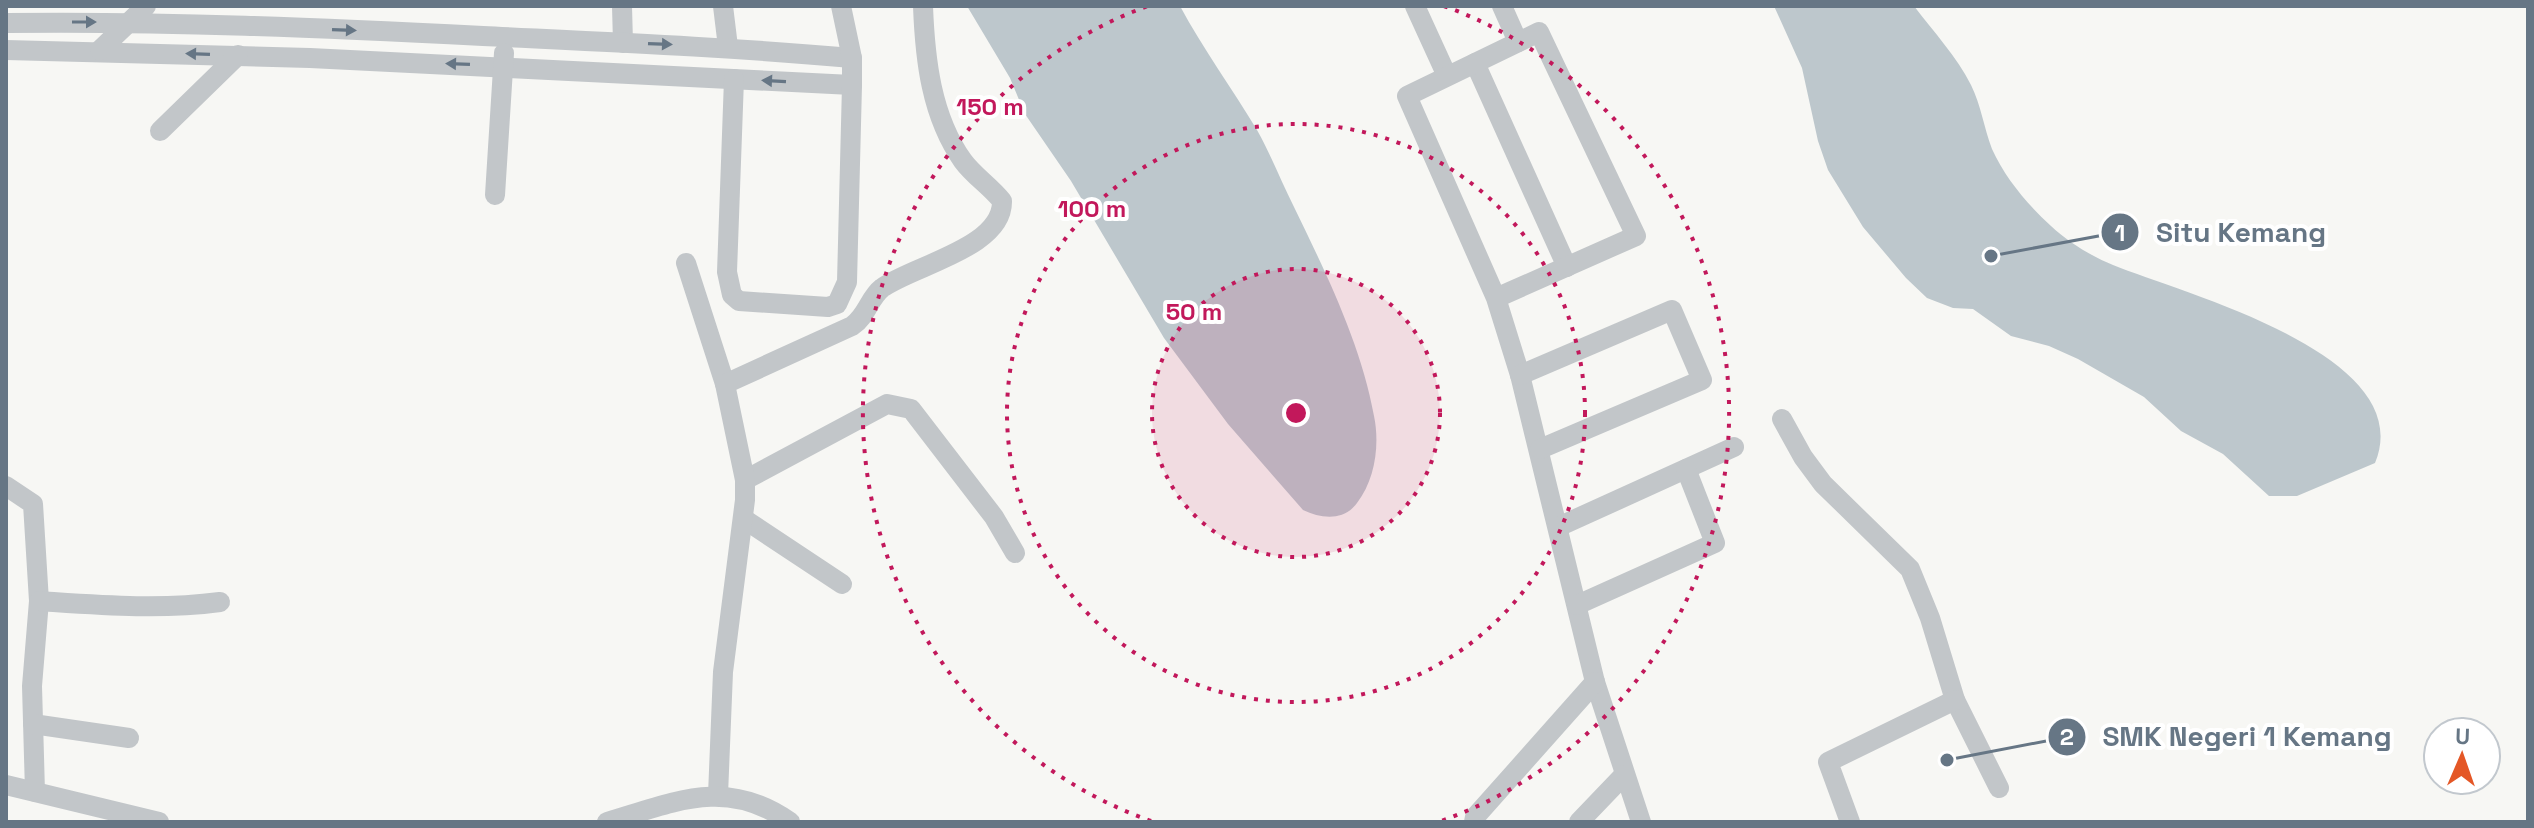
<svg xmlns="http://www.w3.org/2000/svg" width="2534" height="828" viewBox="0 0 2534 828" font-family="'Space Grotesk',sans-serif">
	<rect width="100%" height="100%" fill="#f7f7f4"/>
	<!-- water -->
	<g fill="#bdc7cc">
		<path d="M967,6H1180C1203,49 1232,88 1257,130C1271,155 1281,181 1294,207C1326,273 1361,344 1374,416C1380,445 1375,480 1357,503C1344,521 1322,519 1303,510L1228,424L1164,338L1071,181L1025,114L1010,78Z"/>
		<path d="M1774,6H1914C1933,31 1957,57 1971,85C1981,105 1984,128 1992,149C2005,178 2028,205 2051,226C2068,242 2091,256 2113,265C2181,293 2420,354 2375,463L2297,496H2269L2223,454L2181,431L2144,397L2078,359L2049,346L2011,336L1973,309L1953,308L1927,298L1906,278L1863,227L1828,170L1818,141L1802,68Z"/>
	</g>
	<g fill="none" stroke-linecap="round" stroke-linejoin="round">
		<!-- minor -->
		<g stroke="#c2c6c9" stroke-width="20">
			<path d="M622,6L623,43"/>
			<path d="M723,6L728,47"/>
			<path d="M1415,6L1447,76"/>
			<path d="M1502,6L1518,42"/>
			<path d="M6,23C165,21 325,28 483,36C606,42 729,47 852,58"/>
			<path d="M6,50L310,58L852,85"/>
			<path d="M100,50L146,6"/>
			<path d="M1475,63L1567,267"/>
			<path d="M734,79L727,272L732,295L739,301L828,307L837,304L847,282L852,85V58L841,6"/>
			<path d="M160,131L238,55"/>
			<path d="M495,195L504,53"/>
			<path d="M686,263L725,384"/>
			<path d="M1496,298L1636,236L1539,32L1407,96L1496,298L1520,375L1595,682L1641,822"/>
			<path d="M1520,375L1672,310L1702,380L1540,449"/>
			<path d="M1782,419L1803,457L1823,484L1910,569L1930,618L1955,700L1999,788"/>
			<path d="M745,480L887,404L911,409L994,517L1015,553"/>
			<path d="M6,486L33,504L39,601L32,686L35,792"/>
			<path d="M744,519L842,584"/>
			<path d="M1558,527L1734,447"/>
			<path d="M39,601C100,605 159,610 220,602"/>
			<path d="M1577,605L1715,543L1686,469"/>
			<path d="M33,724L129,738"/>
			<path d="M6,785L159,822"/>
			<path d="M718,795L723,672L745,500V480L725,384L852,326C867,316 869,298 882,288C914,265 1003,248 1002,201C990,186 974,176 963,161C931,116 925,59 923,6"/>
			<path d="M607,822C675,802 726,777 790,822"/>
			<path d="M1474,822L1475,817L1595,682"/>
			<path d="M1579,822L1624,775"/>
			<path d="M1850,822L1828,762L1955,700"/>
		</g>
	</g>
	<!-- one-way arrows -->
	<defs><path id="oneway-solid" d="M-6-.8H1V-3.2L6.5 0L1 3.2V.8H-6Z" transform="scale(2)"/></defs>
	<g fill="#667685">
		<use href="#oneway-solid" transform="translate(84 22)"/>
		<use href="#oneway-solid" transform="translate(344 30) rotate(2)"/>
		<use href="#oneway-solid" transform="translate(660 44) rotate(2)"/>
		<use href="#oneway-solid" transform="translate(198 54) rotate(-178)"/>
		<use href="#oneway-solid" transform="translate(458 64) rotate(-178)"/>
		<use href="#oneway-solid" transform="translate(774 81) rotate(-177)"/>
	</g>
	<!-- distance rings -->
	<circle cx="1296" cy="413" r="144" fill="#c2185b" fill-opacity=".12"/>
	<g fill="none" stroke="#c2185b" stroke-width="4" stroke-dasharray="4 8">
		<circle cx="1296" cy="413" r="144"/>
		<circle cx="1296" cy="413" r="289"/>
		<path d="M1151 821A433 433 0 0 1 1148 6M1444 6A433 433 0 0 1 1441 821"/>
	</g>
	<circle cx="1296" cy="413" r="12" fill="#c2185b" stroke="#fff" stroke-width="4"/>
	<g font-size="24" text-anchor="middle" font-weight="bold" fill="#c2185b" stroke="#fff" stroke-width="8" stroke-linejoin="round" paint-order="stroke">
		<text x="990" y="115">150 m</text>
		<text x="1092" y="217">100 m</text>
		<text x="1194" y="320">50 m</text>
	</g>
	<!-- callouts -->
	<path fill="none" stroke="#667685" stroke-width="3" d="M1991 256L2120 232M1947 760L2067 737"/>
	<g fill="#667685" stroke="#fff" stroke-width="3">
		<circle cx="1991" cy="256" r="8"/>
		<circle cx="1947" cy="760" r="8"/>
		<circle cx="2120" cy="232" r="20"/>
		<circle cx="2067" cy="737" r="20"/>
	</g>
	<g font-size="24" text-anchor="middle" font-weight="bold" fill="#fff">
		<text x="2120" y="241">1</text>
		<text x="2067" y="745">2</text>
	</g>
	<g font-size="28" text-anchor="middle" font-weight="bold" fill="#667685" stroke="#fff" stroke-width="8" stroke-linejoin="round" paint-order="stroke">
		<text x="2241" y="242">Situ Kemang</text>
		<text x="2247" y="746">SMK Negeri 1 Kemang</text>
	</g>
	<!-- border -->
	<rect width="2534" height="828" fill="none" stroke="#667685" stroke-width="16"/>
	<!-- north arrow -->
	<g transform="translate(2462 756) rotate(2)"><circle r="38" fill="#ffffff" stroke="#c2c8ce" stroke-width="2"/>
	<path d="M0-6L14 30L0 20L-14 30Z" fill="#e45726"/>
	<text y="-12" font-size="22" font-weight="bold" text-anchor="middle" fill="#667685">U</text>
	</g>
</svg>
